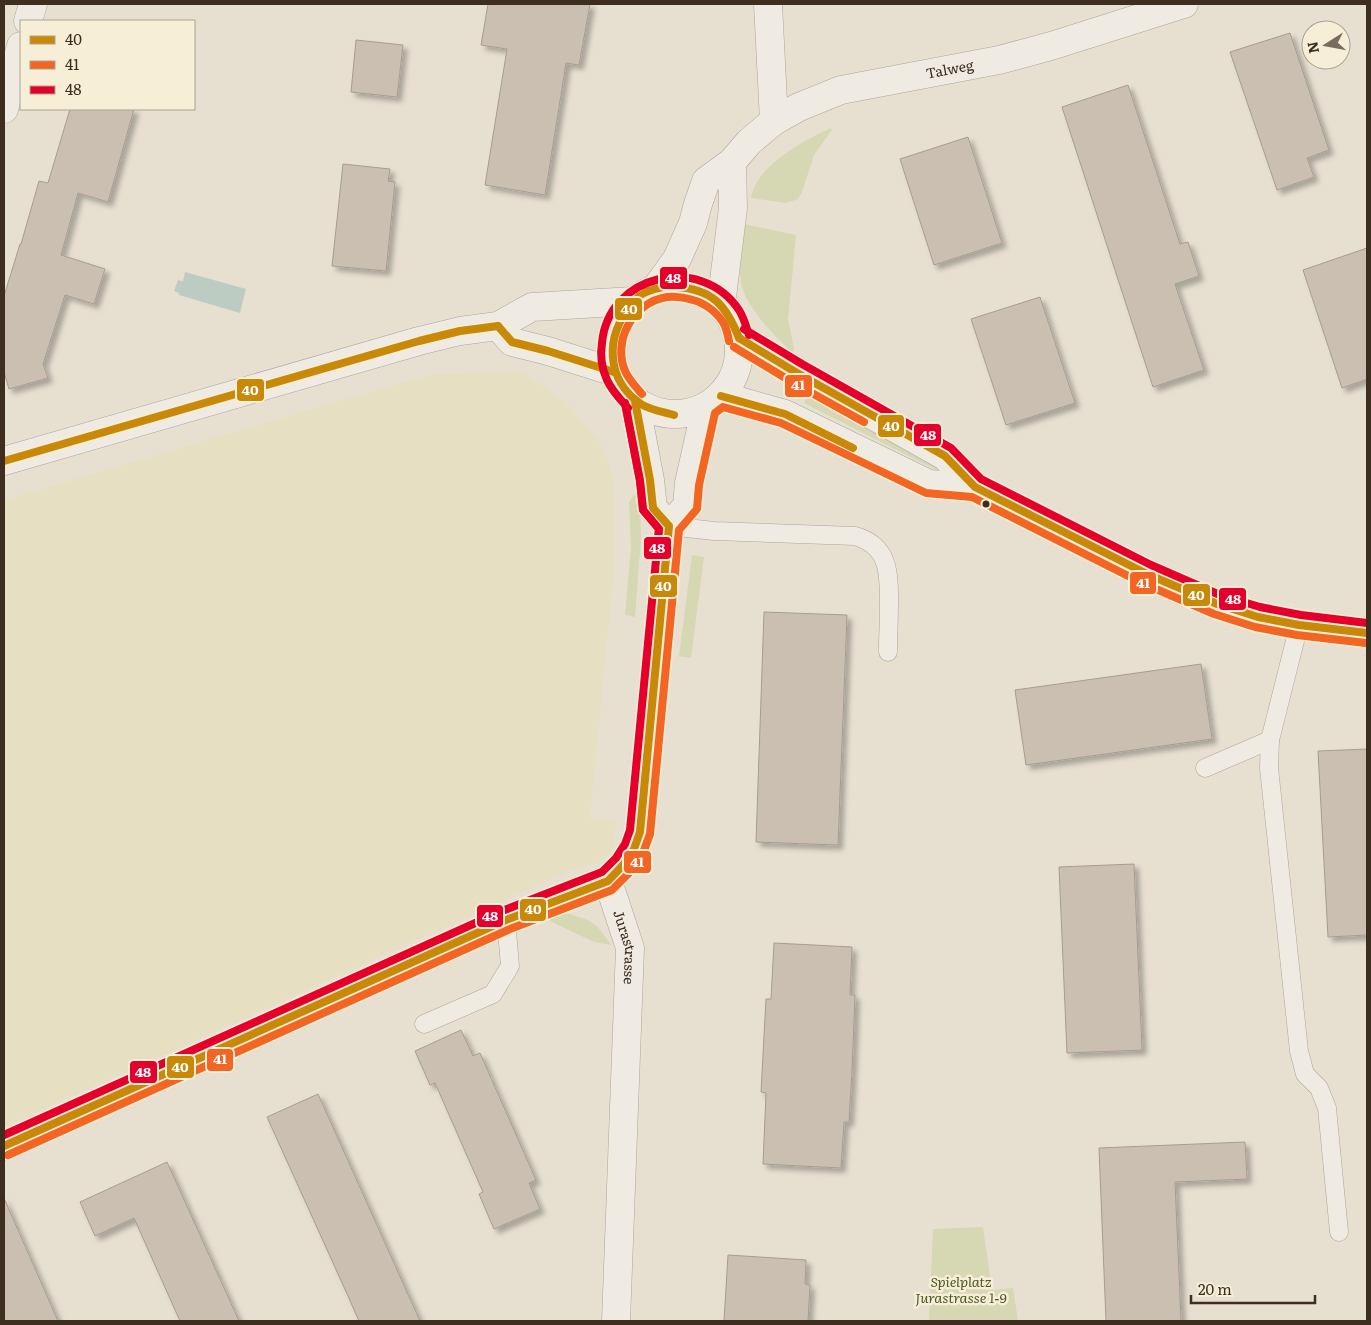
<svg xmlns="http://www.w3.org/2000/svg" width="1371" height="1325" viewBox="0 0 1371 1325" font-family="Literata,serif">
	<defs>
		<filter id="shadow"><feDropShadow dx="4.5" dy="4.5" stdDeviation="2.5" flood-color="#0004"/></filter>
	</defs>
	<rect width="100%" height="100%" fill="#e7e0d1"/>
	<!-- farmland -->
	<path fill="#e6dfc2" d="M517,371L540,383L568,404L588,427L605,451L615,485V560L590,819L616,820L614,845L607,856L597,863L571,870L4,1127V500L428,375Z"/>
	<!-- green -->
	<g fill="#d6d7b3">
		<path d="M831,128L832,130L814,155L802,192L798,199L786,203L751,198C756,166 804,140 831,128Z"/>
		<path d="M744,224L796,235L788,320L794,348L793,353C776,337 747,309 742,286C737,266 742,244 744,224Z"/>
		<path d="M807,396L939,465L938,471L804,403Z"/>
		<path d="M640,494L641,537L635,617L625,615L631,548L629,502L633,496Z"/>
		<path d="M692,555L704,557L691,658L679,656Z"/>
		<path d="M569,914C594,921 596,923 611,945L594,942L550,921L549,916Z"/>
		<path d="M983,1227L992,1290L1013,1288L1018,1321H929L933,1229Z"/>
	</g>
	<!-- water -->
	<path fill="#bcccc2" d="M185,272L246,289L240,313L179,295V293L174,291L178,280L183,281Z"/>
	<!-- building -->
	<g fill="#cbbfb2" stroke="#a89c90" filter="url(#shadow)">
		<path d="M488,4H590L579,65L566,63L545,195L485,185L507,49L481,45Z"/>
		<path d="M1290,33L1329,150L1307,158L1314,177L1277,190L1230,52Z"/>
		<path d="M356,40L403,45L397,97L351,92Z"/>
		<path d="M1128,85L1180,244L1188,242L1199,276L1175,284L1204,370L1153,387L1062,107Z"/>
		<path d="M70,109H134L108,202L78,193L61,255L105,269L94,304L65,295L43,364L48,378L9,389L4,372V296L20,244H21L39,181L48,183Z"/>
		<path d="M968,137L1002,243L934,265L900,159Z"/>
		<path d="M343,164L390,169L388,181L395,182L386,271L332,266Z"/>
		<path d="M1367,248V379L1342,388L1303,270Z"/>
		<path d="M1040,297L1075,403L1006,425L971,319Z"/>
		<path d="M764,612L847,615L838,845L756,842Z"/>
		<path d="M1201,664L1212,739L1026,765L1015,690Z"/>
		<path d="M1367,749V935L1328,937L1318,751Z"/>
		<path d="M1134,864L1142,1050L1067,1053L1059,867Z"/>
		<path d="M774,943L852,947L850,995H855L852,1070L849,1122H844L841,1168L763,1164L766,1093L761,1092L766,999H771Z"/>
		<path d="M461,1030L473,1056L480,1053L536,1180L529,1183L540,1209L494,1229L479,1194L483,1192L435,1083L430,1085L415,1051Z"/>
		<path d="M318,1094L398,1272L420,1321H359L348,1296L267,1117Z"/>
		<path d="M1245,1142L1247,1179L1175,1182L1181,1321H1106L1099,1148Z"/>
		<path d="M167,1162L239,1321H180L134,1218L95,1236L80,1202Z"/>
		<path d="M4,1198L58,1321H4Z"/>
		<path d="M728,1255L806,1260L805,1284L810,1285L808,1321H724Z"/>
	</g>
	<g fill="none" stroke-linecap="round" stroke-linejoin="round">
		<defs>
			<g id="service">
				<path d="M669,526L714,531L855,536C890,546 889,574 889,605C889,621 888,636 888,652"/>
				<path d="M1299,625L1270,740L1269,768L1299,1051L1305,1074L1319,1088L1327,1108L1339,1232"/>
				<path d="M1205,768L1270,740"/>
				<path d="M424,1024L493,994L510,966L506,920"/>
			</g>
			<g id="minor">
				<path d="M768,4L774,121"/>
				<path d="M28,21L33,4"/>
				<path d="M4,109L21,46"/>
				<path d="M635,401L650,480L653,508L669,526"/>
				<path id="s1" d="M608,881L630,948L616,1321"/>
				<path d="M4,1146L506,920L608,881L624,864L634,849L640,832L669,526L687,506L689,483L706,407"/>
			</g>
			<g id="tertiary">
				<circle cx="675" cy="350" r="64"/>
				<path id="s2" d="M656,288L677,259L693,223L698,204L706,181L732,162L749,142L774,121L799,107L841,90L999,60L1051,46L1184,4"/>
				<path d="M721,305L733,208L732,162"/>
				<path d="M498,326L512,342L548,351L614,372"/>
				<path d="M739,338L797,373L945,456L975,487L1147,574L1217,604L1258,617L1299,625L1367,633"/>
				<path d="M721,396L785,414L929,484L975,487"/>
				<path d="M4,461L419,341L460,331L498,326L532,307L633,301"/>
			</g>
		</defs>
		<!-- service casing -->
		<use href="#service" stroke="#ada599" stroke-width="19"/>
		<!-- minor casing -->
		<use href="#minor" stroke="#ada599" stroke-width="29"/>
		<!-- tertiary casing -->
		<use href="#tertiary" stroke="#ada599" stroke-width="29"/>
		<!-- service -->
		<use href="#service" stroke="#efebe3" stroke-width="18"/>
		<!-- minor -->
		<use href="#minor" stroke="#efebe3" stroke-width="28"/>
		<!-- tertiary -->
		<use href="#tertiary" stroke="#efebe3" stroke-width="28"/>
		<defs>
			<g id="bus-1">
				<path d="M498,326L512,342L548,351L614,372"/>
				<path d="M739,338L797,373L945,456L975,487L1147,574L1217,604L1258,617L1299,625L1367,633"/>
				<path d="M721,396L785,414L853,448"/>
				<path d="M674,415C664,412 650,410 641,404C606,381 604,335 632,305C634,302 637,298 639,296C650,289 664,286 676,287C712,289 726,305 739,338"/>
				<path d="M4,461L419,341L460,331L498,326"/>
				<path d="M4,1146L506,920L608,881L624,864L634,849L640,832L669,526L653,508L650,480L635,401"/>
			</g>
			<g id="bus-2">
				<path d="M734,347L792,382L864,422"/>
				<path d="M642,394C637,388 630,381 626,373C611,342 633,302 667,297C676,296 684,297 693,300C707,304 719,314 725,326C727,331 728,336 729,341"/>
				<path d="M625,403L640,481L643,510L659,529L657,546"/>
				<path d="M8,1155L510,929L612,890L632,870L643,853L650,834L679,530L697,509L699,485L715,413L723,407L781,423L926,493L972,497L1142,583L1214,614L1255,627L1297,635L1366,643"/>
			</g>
			<g id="bus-3">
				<path d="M744,329L802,364L951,448L981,479L1151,565L1220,595L1260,607L1301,615L1367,623"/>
				<path d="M628,408C620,399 612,391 607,380C602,369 600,355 602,343C608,274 701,253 739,310C744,318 746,326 749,335"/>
				<path d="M4,1135L502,911L602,872L616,858L625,844L630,830L659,529L643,510L640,481L625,403"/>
			</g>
		</defs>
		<!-- bus-1 casing -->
		<use href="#bus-1" stroke="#f7eed8" stroke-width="11"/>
		<!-- bus-2 casing -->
		<use href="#bus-2" stroke="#f7eed8" stroke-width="11"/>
		<!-- bus-3 casing -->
		<use href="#bus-3" stroke="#f7eed8" stroke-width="11"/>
		<!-- bus-1 -->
		<use href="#bus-1" stroke="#c88808" stroke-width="8"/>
		<!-- bus-2 -->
		<use href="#bus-2" stroke="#f26522" stroke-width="8"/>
		<!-- bus-3 -->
		<use href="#bus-3" stroke="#e4002b" stroke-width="8"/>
	</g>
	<!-- markers -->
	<circle fill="#3d2e20" stroke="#f7eed8" stroke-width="2" cx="986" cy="504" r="4.5"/>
	<g text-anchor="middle" stroke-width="5" stroke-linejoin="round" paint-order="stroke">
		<!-- street labels -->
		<g font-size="14" fill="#3d2e20" stroke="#f7eed8">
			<text dy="5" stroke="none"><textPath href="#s2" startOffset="395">Talweg</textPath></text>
			<text dy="5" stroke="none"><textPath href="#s1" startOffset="69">Jurastrasse</textPath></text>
		</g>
		<!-- park labels -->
		<g font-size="14" font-style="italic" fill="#4d5a26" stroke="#f7eed8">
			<text x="961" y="1287">Spielplatz<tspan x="961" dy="16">Jurastrasse 1-9</tspan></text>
		</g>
	</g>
	<g stroke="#f7eed8" stroke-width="2">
		<rect x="659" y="266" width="29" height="24" rx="5" fill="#e4002b"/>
		<rect x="614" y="297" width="29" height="24" rx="5" fill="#c88808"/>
		<rect x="784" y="374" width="29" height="24" rx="5" fill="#f26522"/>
		<rect x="236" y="378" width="29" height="24" rx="5" fill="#c88808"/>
		<rect x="877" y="414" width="28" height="24" rx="5" fill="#c88808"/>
		<rect x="913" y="423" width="29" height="24" rx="5" fill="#e4002b"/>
		<rect x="643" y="536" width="29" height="24" rx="5" fill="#e4002b"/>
		<rect x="1129" y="571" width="28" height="24" rx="5" fill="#f26522"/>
		<rect x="649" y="574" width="29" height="24" rx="5" fill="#c88808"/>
		<rect x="1182" y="583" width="29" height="24" rx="5" fill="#c88808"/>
		<rect x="1218" y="587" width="29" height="24" rx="5" fill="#e4002b"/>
		<rect x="623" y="850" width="29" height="24" rx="5" fill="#f26522"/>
		<rect x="519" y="898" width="28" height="24" rx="5" fill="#c88808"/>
		<rect x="476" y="904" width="28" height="24" rx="5" fill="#e4002b"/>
		<rect x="206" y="1048" width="28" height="24" rx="5" fill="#f26522"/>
		<rect x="166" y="1055" width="29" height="24" rx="5" fill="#c88808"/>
		<rect x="129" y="1060" width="29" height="24" rx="5" fill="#e4002b"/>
	</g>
	<g font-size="14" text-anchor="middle" font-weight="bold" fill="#fff">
		<text x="673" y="283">48</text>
		<text x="629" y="314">40</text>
		<text x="798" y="390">41</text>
		<text x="250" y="395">40</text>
		<text x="891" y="431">40</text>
		<text x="928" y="440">48</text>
		<text x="657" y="553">48</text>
		<text x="1143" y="588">41</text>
		<text x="663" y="591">40</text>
		<text x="1196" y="600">40</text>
		<text x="1233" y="604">48</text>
		<text x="637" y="867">41</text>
		<text x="533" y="914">40</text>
		<text x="490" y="921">48</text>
		<text x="220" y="1064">41</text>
		<text x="180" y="1072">40</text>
		<text x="143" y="1077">48</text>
	</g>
	<!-- border -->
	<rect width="1371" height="1325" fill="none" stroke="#3d2e20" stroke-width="10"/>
	<!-- legend -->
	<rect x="20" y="20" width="175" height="90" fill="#f7eed8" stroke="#ada18e"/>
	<rect x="30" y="36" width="25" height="8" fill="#c88808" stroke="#ada18e"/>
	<text x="65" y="45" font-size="15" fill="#3d2e20">40</text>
	<rect x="30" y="61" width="25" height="8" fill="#f26522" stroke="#ada18e"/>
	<text x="65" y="70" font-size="15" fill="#3d2e20">41</text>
	<rect x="30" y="86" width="25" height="8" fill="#e4002b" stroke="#ada18e"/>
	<text x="65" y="95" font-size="15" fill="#3d2e20">48</text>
	<!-- north arrow -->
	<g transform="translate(1326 45) rotate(259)"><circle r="24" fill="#f7eed8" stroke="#ada18e"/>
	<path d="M0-4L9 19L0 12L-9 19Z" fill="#786c5e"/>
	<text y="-8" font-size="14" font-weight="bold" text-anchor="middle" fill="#3d2e20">N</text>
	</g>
	<!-- scale -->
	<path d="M1191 1295v8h124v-8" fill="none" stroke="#3d2e20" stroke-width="2.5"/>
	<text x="1198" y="1295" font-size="15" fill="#3d2e20" stroke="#f7eed8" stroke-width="4" paint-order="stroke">20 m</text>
</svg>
